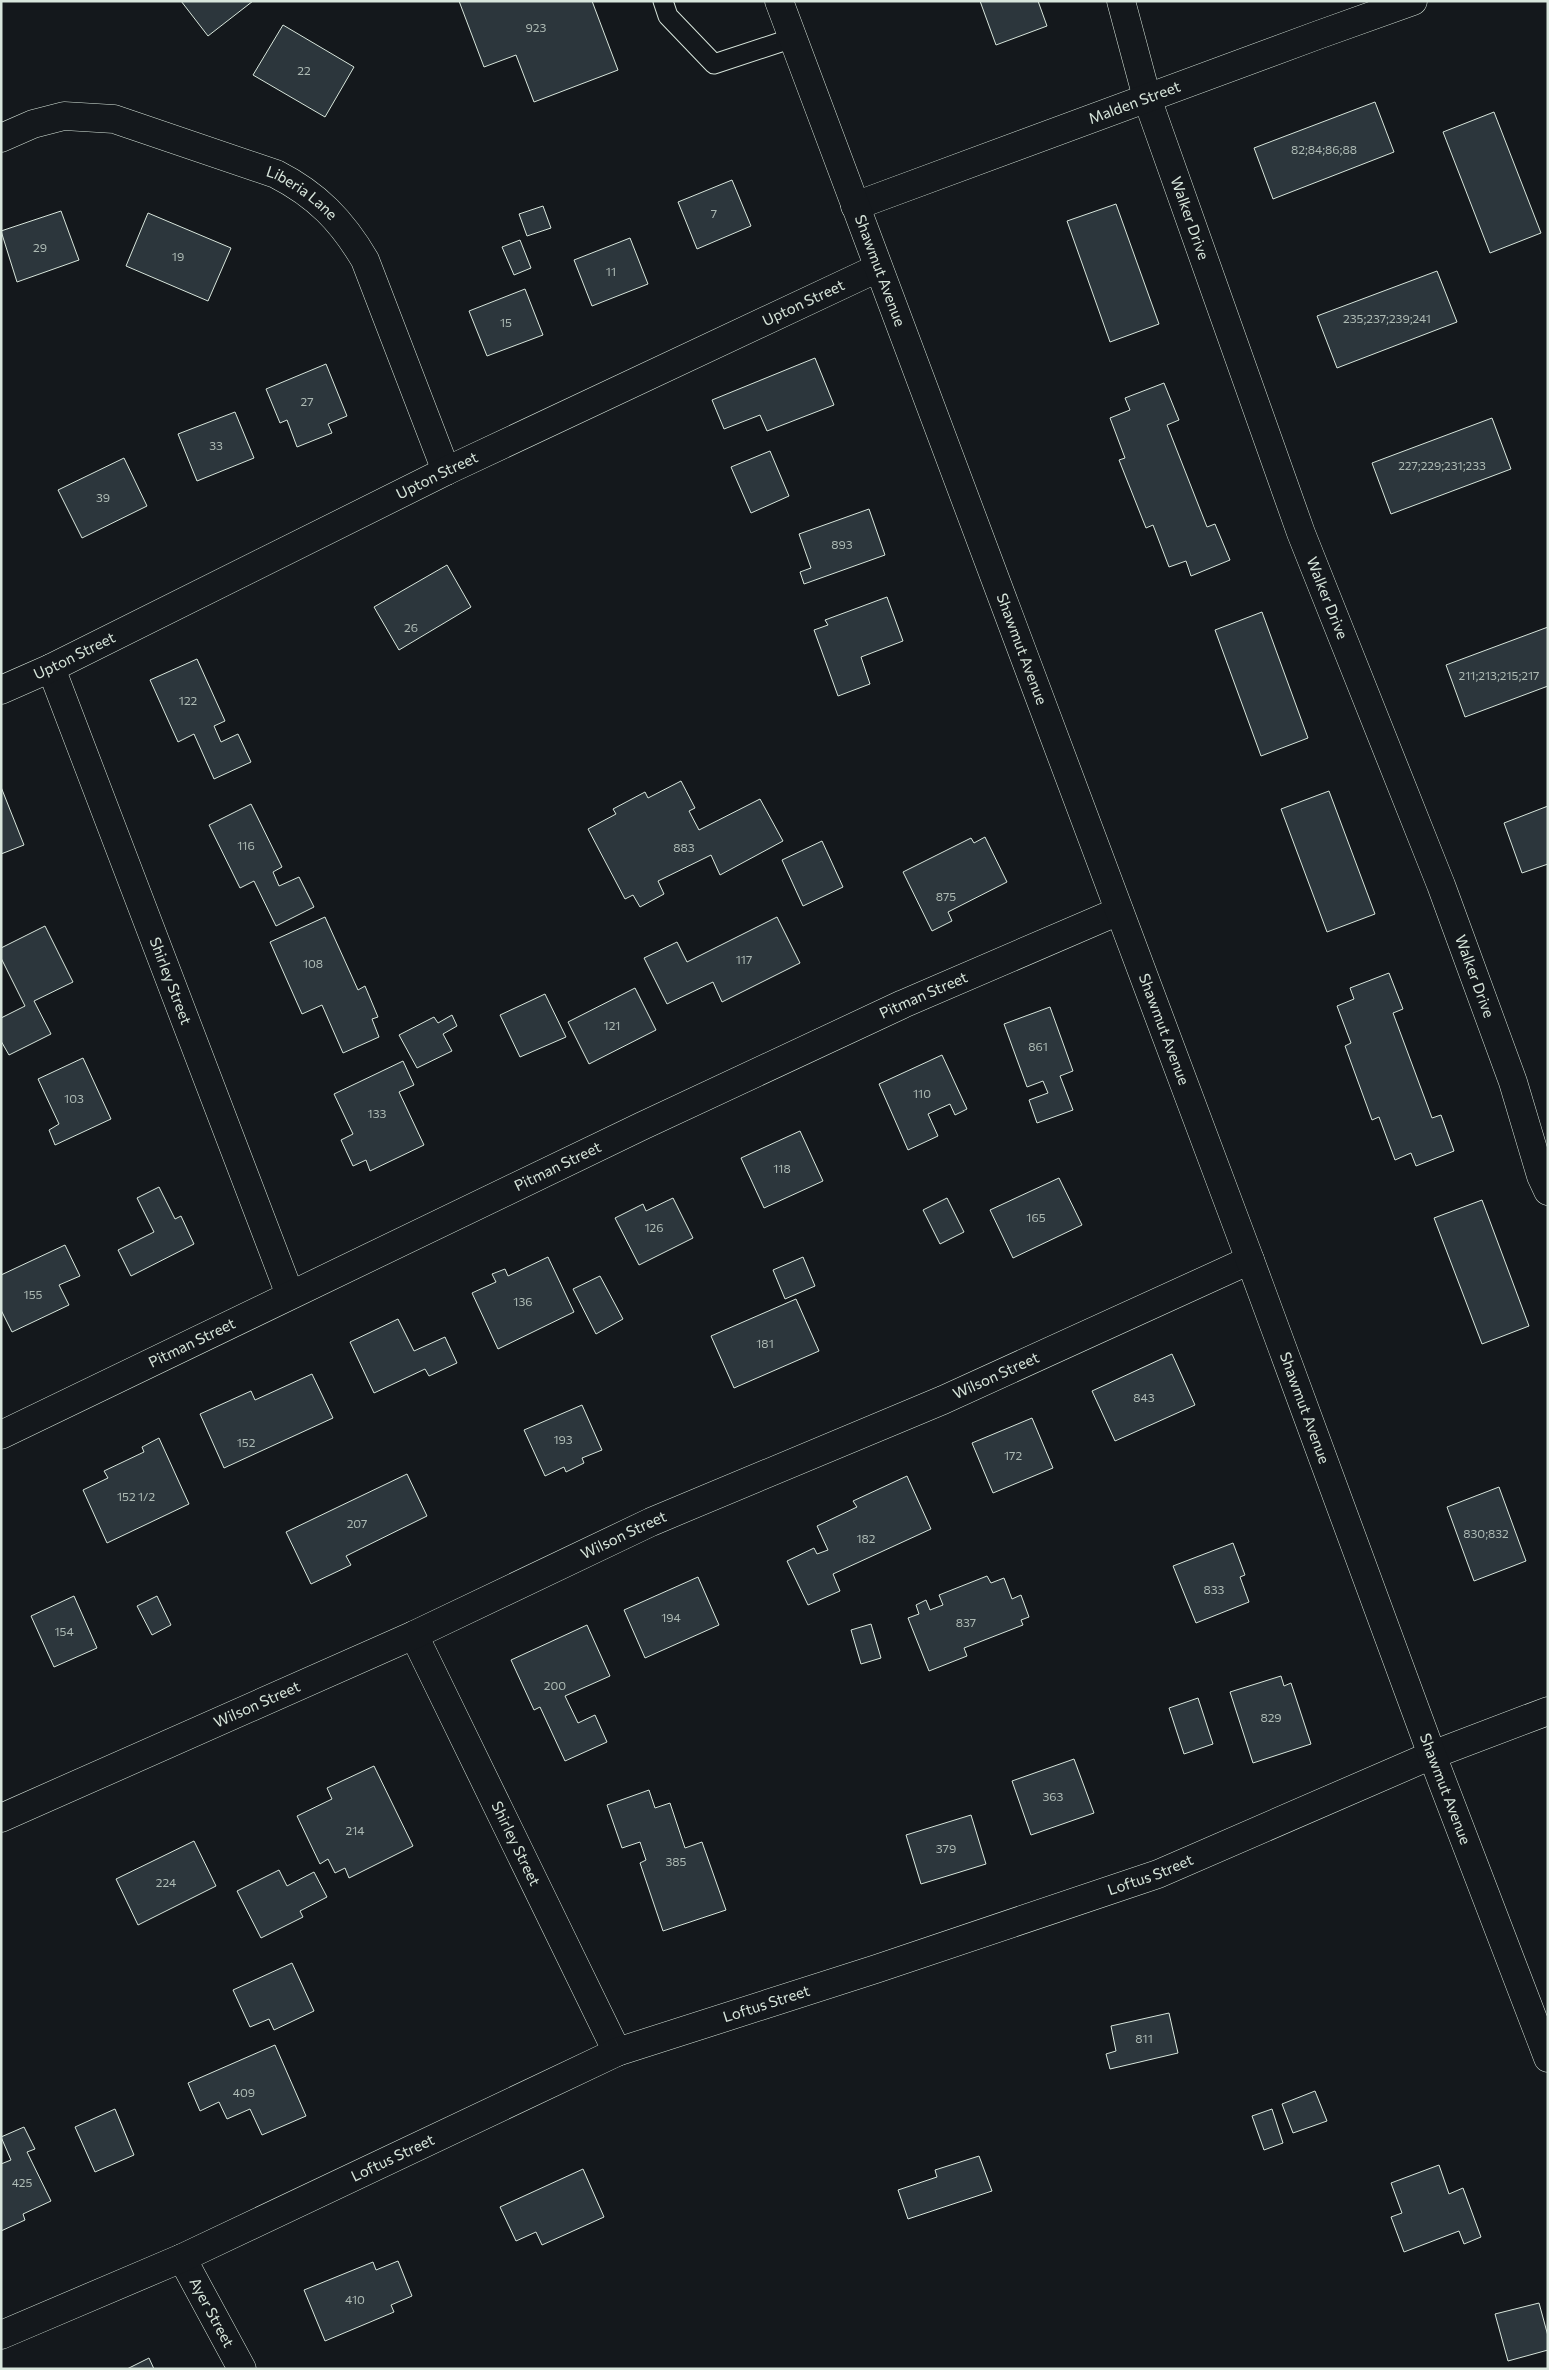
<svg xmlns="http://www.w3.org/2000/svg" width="1549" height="2370" viewBox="0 0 1549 2370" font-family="Commissioner,sans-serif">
	<rect width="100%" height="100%" fill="#14181c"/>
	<!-- building -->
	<g fill="#2c363c" stroke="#d8e6dc">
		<path d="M181,1H253L208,36Z"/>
		<path d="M459,1H592L618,70L534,102L516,55L484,67Z"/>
		<path d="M980,1H1038L1047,26L996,45Z"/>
		<path d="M283,25L354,67L325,117L253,75Z"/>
		<path d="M1375,102L1394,152L1273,199L1254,148Z"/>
		<path d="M1494,112L1541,233L1490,253L1443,132Z"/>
		<path d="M732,180L751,226L697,249L678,202Z"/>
		<path d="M1116,204L1159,324L1110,342L1067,221Z"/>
		<path d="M543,206L551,228L527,236L519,214Z"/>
		<path d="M61,211L79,260L17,282L1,231Z"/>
		<path d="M148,213L231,248L208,301L126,266Z"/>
		<path d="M630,238L648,284L592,306L574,260Z"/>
		<path d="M520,240L531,268L514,275L502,247Z"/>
		<path d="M1437,271L1457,322L1337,368L1317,316Z"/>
		<path d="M525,289L543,335L487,356L469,311Z"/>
		<path d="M815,358L834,405L767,431L760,415L724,429L712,400Z"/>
		<path d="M326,364L347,416L328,424L332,433L297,447L287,420L280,423L266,389Z"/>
		<path d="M1164,383L1179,420L1167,425L1207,527L1215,524L1230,560L1191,576L1186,561L1169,567L1153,525L1146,528L1119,460L1125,458L1110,418L1130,410L1125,398Z"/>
		<path d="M235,412L254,458L197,481L178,434Z"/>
		<path d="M1492,418L1511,469L1391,514L1372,463Z"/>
		<path d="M770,451L789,496L751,513L731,467Z"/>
		<path d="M124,458L147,506L82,538L58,490Z"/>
		<path d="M869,509L885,555L804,584L800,572L811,568L799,534Z"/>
		<path d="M447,565L471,607L399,650L374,607Z"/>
		<path d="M887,597L903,641L861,657L870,684L838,696L814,630L828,625L825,620Z"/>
		<path d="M1262,612L1308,738L1261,756L1215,630Z"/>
		<path d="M1548,627V686L1465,717L1446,665Z"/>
		<path d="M197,659L225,721L214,726L221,742L238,734L251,762L214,779L194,734L178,742L150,680Z"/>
		<path d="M681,781L695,808L689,811L699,830L760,799L783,841L720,875L711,855L658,881L664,894L640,907L633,895L625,899L588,829L616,814L613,809L645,792L648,798Z"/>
		<path d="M1,787L24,845L1,854Z"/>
		<path d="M1329,791L1375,914L1327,932L1281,809Z"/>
		<path d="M251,804L282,867L273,872L279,886L299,877L314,907L276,926L254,881L240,888L209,825Z"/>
		<path d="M1548,806V864L1522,873L1504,823Z"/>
		<path d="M985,837L1007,882L948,912L952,921L932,931L903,872L971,838L974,843Z"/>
		<path d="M822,841L843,887L803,906L782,860Z"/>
		<path d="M325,917L358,990L365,986L378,1017L372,1019L379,1037L343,1053L322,1005L302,1014L270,942Z"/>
		<path d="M777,917L800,963L722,1002L713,982L667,1004L644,958L677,942L687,962Z"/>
		<path d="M45,926L73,982L34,1001L51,1034L9,1055L1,1041V1018L25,1006L1,958V948Z"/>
		<path d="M1389,973L1403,1009L1393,1013L1432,1118L1441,1115L1454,1151L1416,1166L1411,1153L1395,1160L1379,1117L1372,1120L1345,1046L1351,1043L1337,1006L1354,999L1350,988Z"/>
		<path d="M635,988L656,1030L589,1064L568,1022Z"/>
		<path d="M545,994L566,1037L520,1057L500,1015Z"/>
		<path d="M1050,1007L1073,1071L1060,1076L1073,1110L1037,1123L1029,1100L1048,1093L1043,1081L1027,1087L1004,1024Z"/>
		<path d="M452,1015L457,1026L443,1034L452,1051L417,1068L399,1035L434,1017L438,1023Z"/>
		<path d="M942,1055L967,1109L955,1115L950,1104L928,1114L938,1136L908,1150L879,1084Z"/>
		<path d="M83,1058L111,1119L55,1145L49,1130L59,1124L38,1079Z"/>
		<path d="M403,1061L414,1085L399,1092L424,1145L370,1171L366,1160L353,1166L341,1140L353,1134L334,1094Z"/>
		<path d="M800,1131L823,1181L764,1208L741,1158Z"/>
		<path d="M1059,1178L1082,1225L1013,1258L990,1210Z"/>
		<path d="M159,1187L175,1219L181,1216L194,1244L131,1276L118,1250L154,1232L137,1198Z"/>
		<path d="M673,1198L693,1238L639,1265L615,1218L643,1204L646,1211Z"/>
		<path d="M947,1198L964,1232L940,1244L923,1210Z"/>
		<path d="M1482,1200L1529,1326L1482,1344L1434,1218Z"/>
		<path d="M65,1245L80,1276L59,1285L69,1305L12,1332L1,1310V1275Z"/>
		<path d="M548,1257L574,1312L498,1349L472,1293L496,1282L492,1274L505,1269L508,1276Z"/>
		<path d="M803,1257L815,1286L785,1299L773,1270Z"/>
		<path d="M600,1276L623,1319L596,1334L573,1289Z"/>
		<path d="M796,1299L819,1351L734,1388L711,1336Z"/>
		<path d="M398,1319L414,1351L445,1337L457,1363L429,1376L425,1369L374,1393L350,1342Z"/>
		<path d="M1172,1354L1195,1405L1115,1441L1092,1391Z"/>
		<path d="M312,1374L333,1418L224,1468L200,1414L251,1391L255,1400Z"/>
		<path d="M582,1405L602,1450L582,1458L584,1463L566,1472L564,1467L545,1476L524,1430Z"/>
		<path d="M1032,1418L1053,1468L993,1493L972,1443Z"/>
		<path d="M159,1438L189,1504L107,1543L83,1490L108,1478L104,1471L144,1452L142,1447Z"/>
		<path d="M407,1474L427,1516L346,1556L351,1565L311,1584L286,1532Z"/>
		<path d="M907,1476L931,1529L833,1574L840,1591L808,1605L787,1561L814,1548L817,1554L828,1550L817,1526L857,1507L853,1501Z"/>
		<path d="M1499,1487L1526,1561L1474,1581L1447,1507Z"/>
		<path d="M1233,1543L1245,1575L1240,1577L1249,1602L1196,1623L1173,1566Z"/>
		<path d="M987,1576L991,1583L1004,1578L1012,1599L1021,1595L1029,1617L1021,1620L1023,1625L964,1648L967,1656L929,1671L908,1618L919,1614L916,1605L926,1600L930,1610L943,1605L939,1595Z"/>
		<path d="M698,1577L719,1625L645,1658L624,1610Z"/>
		<path d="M74,1596L97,1648L54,1667L31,1616Z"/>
		<path d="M157,1596L171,1625L152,1635L137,1606Z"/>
		<path d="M871,1624L881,1658L861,1664L851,1630Z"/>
		<path d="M587,1625L610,1676L565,1696L578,1723L595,1715L607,1742L565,1761L540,1707L534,1710L511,1660Z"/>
		<path d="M1281,1676L1284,1686L1291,1683L1311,1744L1253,1763L1230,1692Z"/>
		<path d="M1198,1698L1213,1744L1184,1754L1169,1708Z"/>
		<path d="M1074,1759L1094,1813L1031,1835L1012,1781Z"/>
		<path d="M374,1766L413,1846L349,1878L345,1868L335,1873L328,1859L320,1864L297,1816L332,1799L327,1788Z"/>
		<path d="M649,1790L655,1808L670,1803L685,1848L702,1842L726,1910L663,1931L640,1863L646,1860L640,1842L622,1848L607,1805Z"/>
		<path d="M971,1815L986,1864L921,1884L906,1835Z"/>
		<path d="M194,1841L216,1886L138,1925L116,1879Z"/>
		<path d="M279,1870L287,1886L314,1872L327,1897L300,1911L303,1917L261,1938L237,1891Z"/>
		<path d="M292,1963L314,2011L274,2030L269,2019L250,2027L233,1990Z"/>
		<path d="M1169,2013L1178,2053L1110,2069L1106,2054L1116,2051L1111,2026Z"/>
		<path d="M275,2045L306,2116L262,2135L250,2109L227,2119L219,2102L200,2111L188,2083Z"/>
		<path d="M1315,2091L1327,2121L1293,2133L1282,2104Z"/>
		<path d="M115,2109L134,2155L95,2172L75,2127Z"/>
		<path d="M1272,2109L1283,2143L1264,2150L1252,2116Z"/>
		<path d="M24,2127L35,2149L27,2152L51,2201L23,2214L25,2220L1,2231V2164L11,2160L1,2137Z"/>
		<path d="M979,2156L992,2191L908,2219L898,2190L937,2177L935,2170Z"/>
		<path d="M1439,2165L1449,2194L1463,2188L1481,2237L1464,2244L1459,2231L1404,2252L1391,2217L1402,2213L1391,2183Z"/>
		<path d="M583,2169L604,2217L542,2245L536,2232L516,2241L500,2207Z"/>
		<path d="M398,2261L412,2296L391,2305L394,2312L325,2341L304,2290L373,2262L376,2270Z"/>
		<path d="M1539,2303L1548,2336V2350L1508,2361L1495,2314Z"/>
		<path d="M149,2358L154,2369H127Z"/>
	</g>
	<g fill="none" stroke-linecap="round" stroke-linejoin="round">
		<defs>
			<path id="service" d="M663,1L668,16L714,64L793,38"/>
			<g id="minor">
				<path id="s1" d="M1121,1L1147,98L1301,533L1441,885L1513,1082L1541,1176L1548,1191"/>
				<path id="s2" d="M1,138L33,124L64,116L114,119L276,174C317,195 342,221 365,260L446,471"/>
				<path id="s3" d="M855,206L1318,35L1413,1"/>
				<path id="s4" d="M51,668L290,1295"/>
				<path id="s5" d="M1,690L51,668L446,471L878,268"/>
				<path id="s6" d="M1,1435L642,1126L903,1004L1119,911"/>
				<path id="s7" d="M414,1635L617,2052"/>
				<path id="s8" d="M1,1818L414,1635L651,1522L943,1400L1250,1260"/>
				<path id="s9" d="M182,2258L242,2369"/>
				<path id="s10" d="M1,2335L182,2258L617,2052L876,1969L1158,1874L1432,1755L1548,1711"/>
			</g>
			<g id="secondary">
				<path id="s11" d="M779,1L1250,1260L1432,1755L1548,2058"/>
			</g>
		</defs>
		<!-- service casing -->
		<use href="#service" stroke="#d8e6dc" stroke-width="21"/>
		<!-- minor casing -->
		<use href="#minor" stroke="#d8e6dc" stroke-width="29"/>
		<!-- secondary casing -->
		<use href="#secondary" stroke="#d8e6dc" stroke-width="29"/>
		<!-- service -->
		<use href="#service" stroke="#14181c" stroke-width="19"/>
		<!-- minor -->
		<use href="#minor" stroke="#14181c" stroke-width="28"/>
		<!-- secondary -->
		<use href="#secondary" stroke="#14181c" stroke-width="28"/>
	</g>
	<g text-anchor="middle" stroke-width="4" stroke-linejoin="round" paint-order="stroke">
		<!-- number labels -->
		<g font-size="12" fill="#adbab4">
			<text x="536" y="32">923</text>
			<text x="304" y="75">22</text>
			<text x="1324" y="154">82;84;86;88</text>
			<text x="714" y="218">7</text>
			<text x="40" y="252">29</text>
			<text x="178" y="261">19</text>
			<text x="611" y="276">11</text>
			<text x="1387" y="323">235;237;239;241</text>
			<text x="506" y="327">15</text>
			<text x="307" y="406">27</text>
			<text x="216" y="450">33</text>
			<text x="1442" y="470">227;229;231;233</text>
			<text x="103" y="502">39</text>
			<text x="842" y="549">893</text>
			<text x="411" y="632">26</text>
			<text x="1499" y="680">211;213;215;217</text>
			<text x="188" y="705">122</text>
			<text x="246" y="850">116</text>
			<text x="684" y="852">883</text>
			<text x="946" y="901">875</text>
			<text x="744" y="964">117</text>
			<text x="313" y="968">108</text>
			<text x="612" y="1030">121</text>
			<text x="1038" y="1051">861</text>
			<text x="922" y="1098">110</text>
			<text x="74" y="1103">103</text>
			<text x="377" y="1118">133</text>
			<text x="782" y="1173">118</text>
			<text x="1036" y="1222">165</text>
			<text x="654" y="1232">126</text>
			<text x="33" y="1299">155</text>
			<text x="523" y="1306">136</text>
			<text x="765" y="1348">181</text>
			<text x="1144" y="1402">843</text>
			<text x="563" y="1444">193</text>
			<text x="246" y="1447">152</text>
			<text x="1013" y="1460">172</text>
			<text x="136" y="1501">152 1/2</text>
			<text x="357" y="1528">207</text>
			<text x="1486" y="1538">830;832</text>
			<text x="866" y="1543">182</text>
			<text x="1214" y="1594">833</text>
			<text x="671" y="1622">194</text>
			<text x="966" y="1627">837</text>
			<text x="64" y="1636">154</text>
			<text x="555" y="1690">200</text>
			<text x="1271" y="1722">829</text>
			<text x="1053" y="1801">363</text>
			<text x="355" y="1835">214</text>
			<text x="946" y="1853">379</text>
			<text x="676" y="1866">385</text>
			<text x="166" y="1887">224</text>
			<text x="1144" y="2043">811</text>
			<text x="244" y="2097">409</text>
			<text x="22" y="2187">425</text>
			<text x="355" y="2304">410</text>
		</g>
		<!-- street labels -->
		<g font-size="15" fill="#d8e6dc" stroke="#14181c">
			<text dy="5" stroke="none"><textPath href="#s3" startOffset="298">Malden Street</textPath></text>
			<text dy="5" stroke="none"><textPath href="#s2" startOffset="320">Liberia Lane</textPath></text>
			<text dy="5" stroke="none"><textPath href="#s1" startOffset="228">Walker Drive</textPath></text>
			<text dy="5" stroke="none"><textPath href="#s11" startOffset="288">Shawmut Avenue</textPath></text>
			<text dy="5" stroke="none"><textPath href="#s5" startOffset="891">Upton Street</textPath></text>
			<text dy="5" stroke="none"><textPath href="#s5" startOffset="486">Upton Street</textPath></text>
			<text dy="5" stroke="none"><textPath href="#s1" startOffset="632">Walker Drive</textPath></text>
			<text dy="5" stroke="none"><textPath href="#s11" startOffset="692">Shawmut Avenue</textPath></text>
			<text dy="5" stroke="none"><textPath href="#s5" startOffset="81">Upton Street</textPath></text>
			<text dy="5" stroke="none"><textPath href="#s1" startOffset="1038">Walker Drive</textPath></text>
			<text dy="5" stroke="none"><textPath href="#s4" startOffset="335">Shirley Street</textPath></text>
			<text dy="5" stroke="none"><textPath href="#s6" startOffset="1022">Pitman Street</textPath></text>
			<text dy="5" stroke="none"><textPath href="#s11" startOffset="1098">Shawmut Avenue</textPath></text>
			<text dy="5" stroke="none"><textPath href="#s6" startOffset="618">Pitman Street</textPath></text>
			<text dy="5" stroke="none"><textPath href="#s6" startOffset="212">Pitman Street</textPath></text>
			<text dy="5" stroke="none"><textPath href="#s8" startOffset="1089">Wilson Street</textPath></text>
			<text dy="5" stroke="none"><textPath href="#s11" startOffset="1502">Shawmut Avenue</textPath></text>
			<text dy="5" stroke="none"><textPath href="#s8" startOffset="684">Wilson Street</textPath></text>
			<text dy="5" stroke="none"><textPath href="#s8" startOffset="280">Wilson Street</textPath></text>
			<text dy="5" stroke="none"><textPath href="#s11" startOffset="1908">Shawmut Avenue</textPath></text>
			<text dy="5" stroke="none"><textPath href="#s7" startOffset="232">Shirley Street</textPath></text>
			<text dy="5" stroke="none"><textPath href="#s10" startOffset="1240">Loftus Street</textPath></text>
			<text dy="5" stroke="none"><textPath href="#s10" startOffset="835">Loftus Street</textPath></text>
			<text dy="5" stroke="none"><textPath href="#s10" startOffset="430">Loftus Street</textPath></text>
			<text dy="5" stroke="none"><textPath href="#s9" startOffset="62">Ayer Street</textPath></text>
		</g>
	</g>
	<!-- border -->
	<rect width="1549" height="2370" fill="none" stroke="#d8e6dc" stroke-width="5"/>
</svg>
